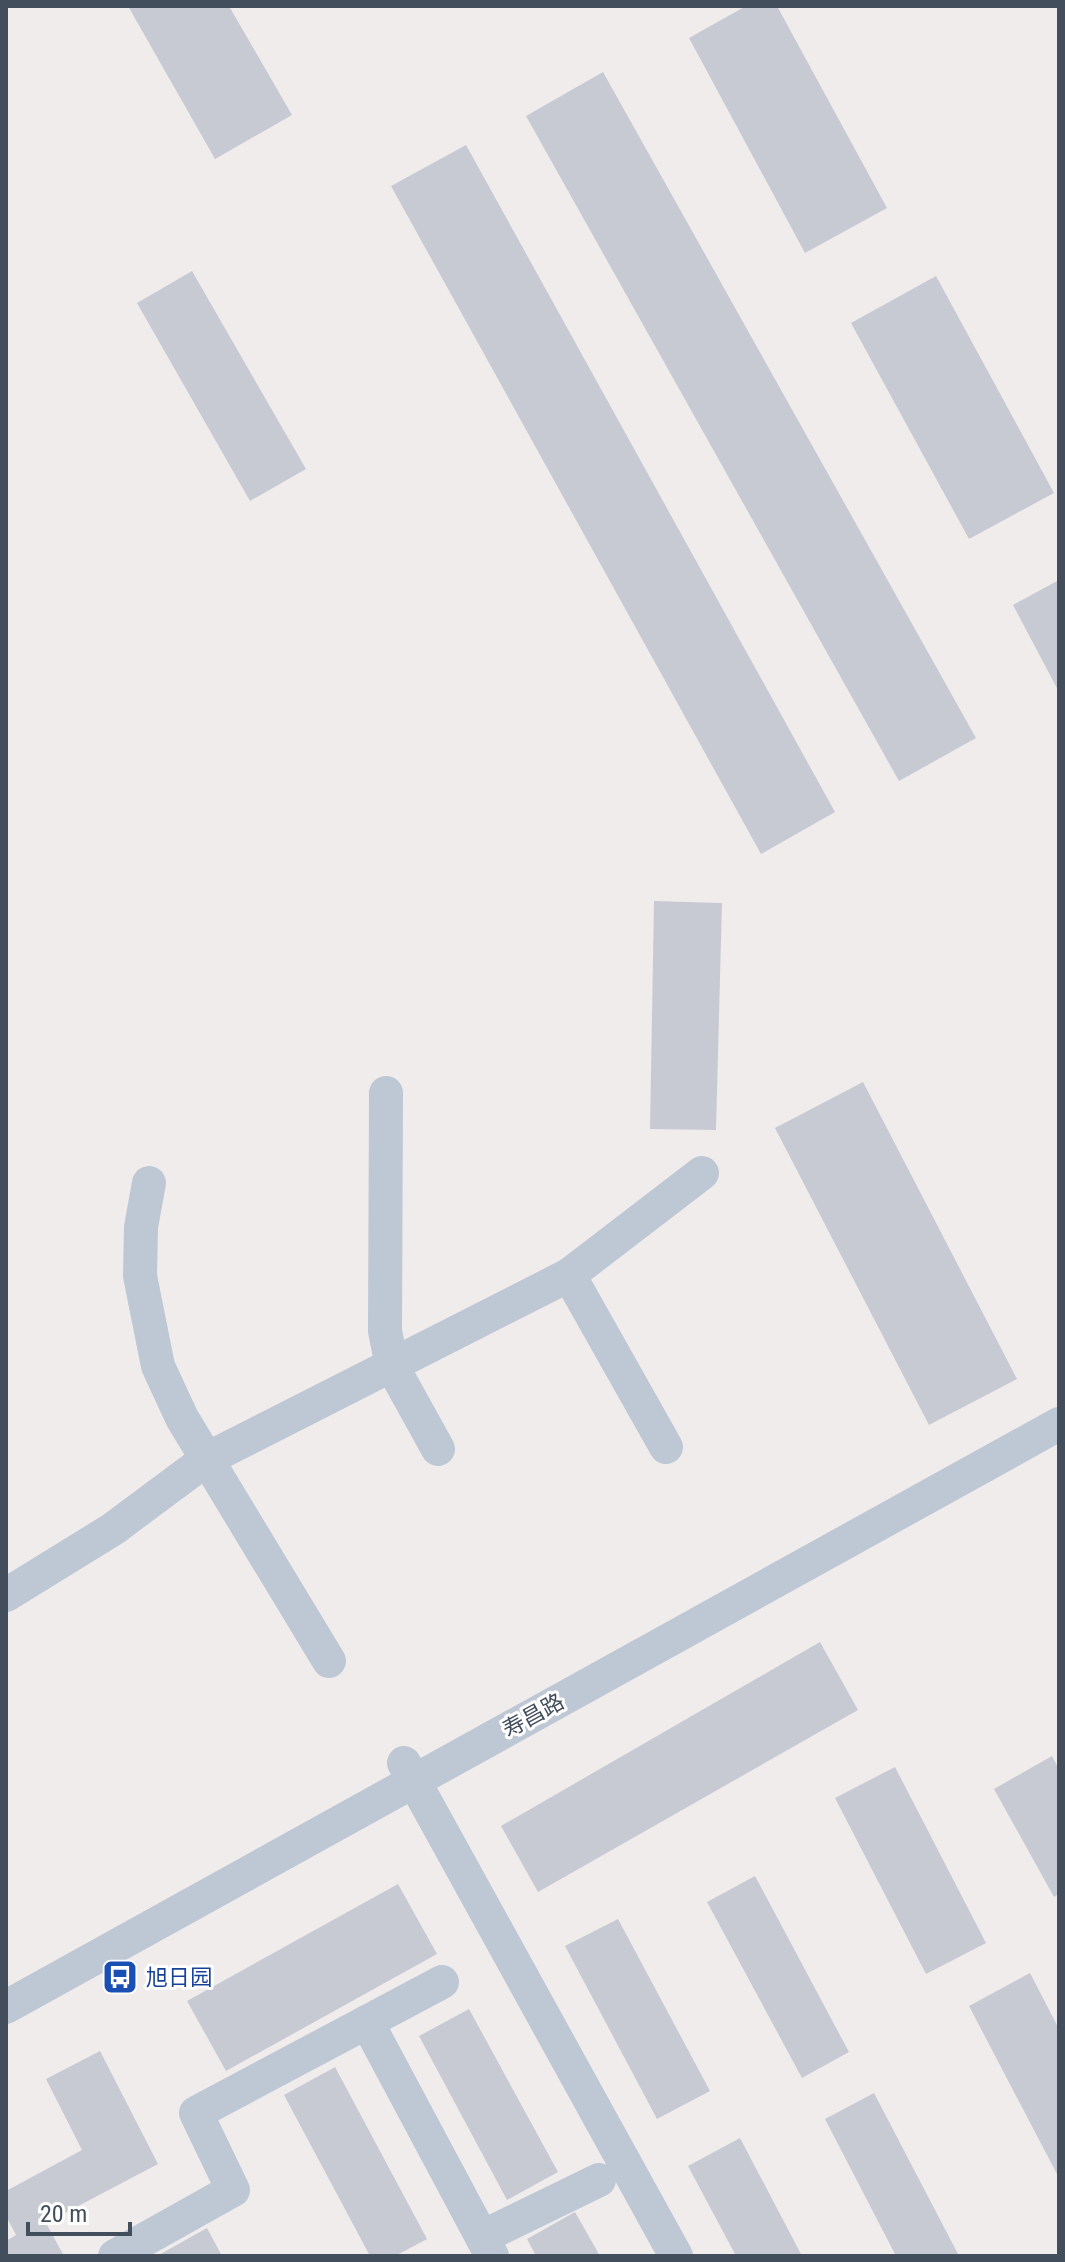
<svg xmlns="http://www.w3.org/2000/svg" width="1065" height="2262" viewBox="0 0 1065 2262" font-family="'Roboto Condensed','Noto Sans SC',sans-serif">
	<rect width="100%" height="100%" fill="#f0ecec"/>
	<!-- building -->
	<g fill="#c8cad3">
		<path d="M128,6H229L292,115L215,159Z"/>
		<path d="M746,6H777L887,208L805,253L689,38Z"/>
		<path d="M603,72L976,738L899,781L526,116Z"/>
		<path d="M466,145L835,812L761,854L391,186Z"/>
		<path d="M192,271L306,469L250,501L137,303Z"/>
		<path d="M936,276L1054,493L969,539L851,323Z"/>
		<path d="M1059,580V692L1013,605Z"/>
		<path d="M654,901L722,903L716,1130L650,1129Z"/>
		<path d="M863,1082L1017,1379L929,1425L775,1128Z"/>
		<path d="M820,1642L858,1710L538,1892L501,1826Z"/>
		<path d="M1052,1756L1059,1769V1894L1054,1897L994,1789Z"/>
		<path d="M895,1767L986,1943L926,1974L835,1798Z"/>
		<path d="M755,1876L849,2052L802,2078L707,1902Z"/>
		<path d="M398,1884L437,1954L226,2071L187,2001Z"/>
		<path d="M618,1919L710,2091L657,2119L565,1946Z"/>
		<path d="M1030,1973L1059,2029V2178L969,2006Z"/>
		<path d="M469,2009L558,2172L507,2200L419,2036Z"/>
		<path d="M100,2051L158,2164L46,2223L64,2256H6V2241L16,2235L6,2216V2191L82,2150L46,2079Z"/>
		<path d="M335,2067L427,2239L395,2256H370L284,2095Z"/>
		<path d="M874,2093L958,2254L954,2256H896L825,2119Z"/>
		<path d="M740,2138L802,2256H736L688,2166Z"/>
		<path d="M575,2212L600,2256H536L527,2239Z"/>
		<path d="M207,2228L222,2256H157Z"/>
	</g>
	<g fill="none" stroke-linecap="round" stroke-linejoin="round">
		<!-- minor -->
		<g stroke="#bec7d4" stroke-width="34">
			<path d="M386,1093L385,1331L392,1366L438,1449"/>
			<path d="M149,1183L141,1227L140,1276L158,1366L182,1418L329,1661"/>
			<path d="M569,1275L666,1447"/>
			<path d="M6,1595L113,1529L207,1459L569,1275L702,1173"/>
			<path d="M404,1763L676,2256"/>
			<path d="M6,2007L1059,1424"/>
			<path d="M367,2022L492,2256"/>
			<path d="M482,2237L599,2180"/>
			<path d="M115,2256L233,2190L196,2113L442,1982"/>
		</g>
	</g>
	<!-- icons -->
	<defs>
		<symbol id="bus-square" viewBox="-11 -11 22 22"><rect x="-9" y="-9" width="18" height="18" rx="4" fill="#1a4fb4" stroke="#fff"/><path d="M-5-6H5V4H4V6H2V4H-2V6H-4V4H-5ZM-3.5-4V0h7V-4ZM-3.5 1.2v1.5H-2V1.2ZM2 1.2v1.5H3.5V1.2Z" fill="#fff"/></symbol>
	</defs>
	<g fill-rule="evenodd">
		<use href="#bus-square" x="100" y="1957" width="40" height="40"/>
	</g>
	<g text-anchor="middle" stroke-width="6" stroke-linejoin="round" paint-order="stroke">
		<!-- street labels -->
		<g font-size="22" fill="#434e5c" stroke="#fff">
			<text transform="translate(533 1715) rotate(-29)" y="8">寿昌路</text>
		</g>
		<!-- transit labels -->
		<g font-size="22" fill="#164399" stroke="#fff" text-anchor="start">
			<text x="146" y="1985">旭日园</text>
		</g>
	</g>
	<!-- border -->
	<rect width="1065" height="2262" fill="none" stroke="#434e5c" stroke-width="16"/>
	<!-- scale -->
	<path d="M28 2222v12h102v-12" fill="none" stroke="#434e5c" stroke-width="4"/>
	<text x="40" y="2222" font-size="24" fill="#434e5c" stroke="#ffffff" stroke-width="6" paint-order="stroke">20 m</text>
</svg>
